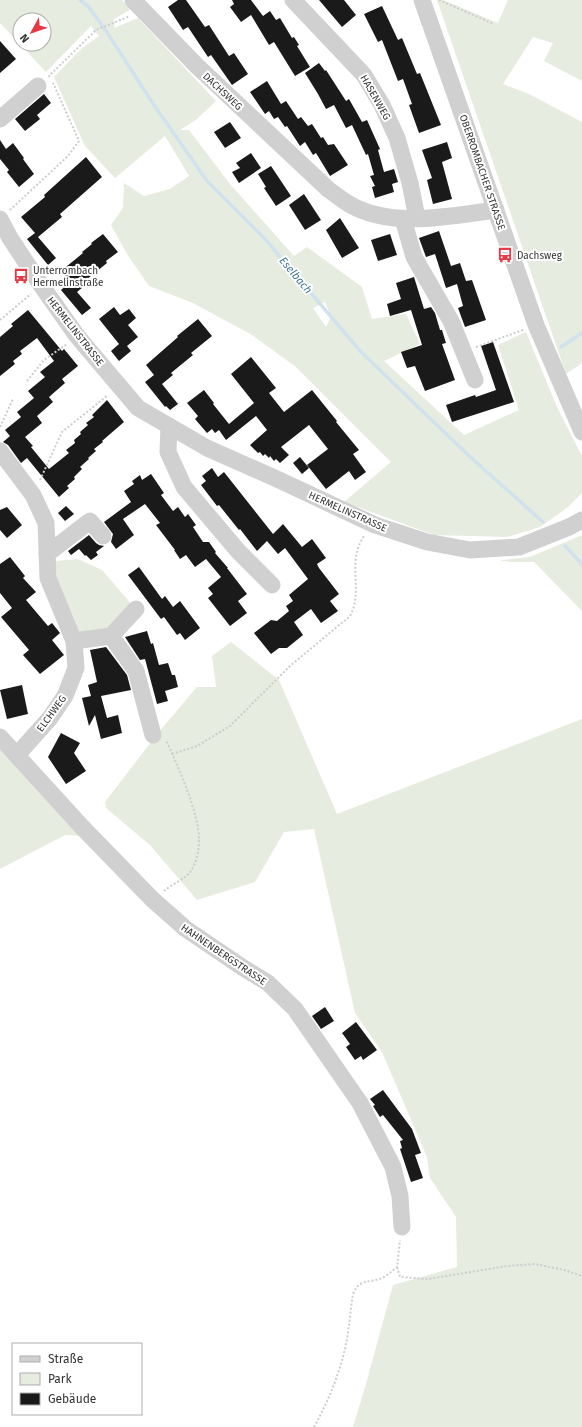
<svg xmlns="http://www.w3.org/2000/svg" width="582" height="1427" viewBox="0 0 582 1427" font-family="'Fira Sans',sans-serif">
	<rect width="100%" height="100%" fill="#fff"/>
	<!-- green -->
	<g fill="#e6ecdf" fill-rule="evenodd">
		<path d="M0,0H122L131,9L113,20L115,23L114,28L138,18L216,101L197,119L180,130H189L230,184L294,256L307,247L362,287L372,319L406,314L420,344L384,361L464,435L519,410L498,345L526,332L557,407L582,456V493L568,507L540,527L507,537L434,535L344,502L391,462L296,367L252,335L193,303L149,286L127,254L111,225L123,208L124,183L144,196L170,189L189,176L165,136L115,178L85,146L54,77L81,49L99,36L91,26L46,72L0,23ZM20,20H44V44H20ZM325,302L331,317L326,327L313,308Z"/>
		<path d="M437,0H443L498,23L508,0H582V81L544,61L553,43L533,37L503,84L529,94L582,122V363L566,374Z"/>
		<path d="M582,535V611L534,562H512L501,561L502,560L530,557Z"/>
		<path d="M78,559L102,570L133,606L107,630L81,635L57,578L55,561Z"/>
		<path d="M231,642L279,680L337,814L582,719V1427H353L366,1384L393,1285L457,1267L456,1217L430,1178L427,1157L382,1052L355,1013L314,829L284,832L255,882L197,900L150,845L106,808L105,802L158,733L197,687H216L212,656Z"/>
		<path d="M0,746L85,836L65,835L0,869Z"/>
	</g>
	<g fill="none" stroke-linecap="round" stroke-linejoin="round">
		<!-- stream -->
		<g stroke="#cfe2ee" stroke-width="3.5">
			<path d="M80,0L89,7L108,34L154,105L207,181L266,240L361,352L467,454L543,522"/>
			<path d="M561,347L582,333"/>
			<path d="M565,546L582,564"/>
		</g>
	</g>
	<!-- building -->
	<g fill="#1a1a1a">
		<path d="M178,0H186L205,27L209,25L229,56L234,53L248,74L232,85L211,55L208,57L188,27L183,30L168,7Z"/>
		<path d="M232,0H251L263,16L270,11L276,20L280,18L292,38L294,37L299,45L297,46L310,67L295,76L274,42L269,45L251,15L241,22L230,7L234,4Z"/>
		<path d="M319,0H344L356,15L342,27Z"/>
		<path d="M382,6L398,40L402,38L417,74L420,73L441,125L419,133L409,105L412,104L403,79L398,81L382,40L378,42L364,14Z"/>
		<path d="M0,41L16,59L0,73Z"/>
		<path d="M319,63L325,71L326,70L346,101L349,99L362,122L367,120L380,149L378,150L384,172L394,169L398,182L392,184L394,192L375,198L372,187L375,186L370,176L374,175L368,154L366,155L352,125L346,128L334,105L326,109L318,94L305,73Z"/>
		<path d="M267,81L281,104L286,101L298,119L301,117L308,126L312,124L321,138L323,137L328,145L334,144L348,165L330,176L316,153L313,155L305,142L300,146L287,126L285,127L278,117L274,119L269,111L265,114L250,92Z"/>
		<path d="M44,94L51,103L37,115L40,119L25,131L15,119Z"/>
		<path d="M230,122L241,138L225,148L214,132Z"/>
		<path d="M0,140L6,149L13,143L24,158L23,159L34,174L19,187L7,172L9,170L0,159Z"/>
		<path d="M447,142L452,158L442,162L452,199L433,204L427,180L432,178L422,150Z"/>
		<path d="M251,153L261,168L239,183L232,172L240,168L236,163Z"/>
		<path d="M86,157L102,177L60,214L62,217L38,237L56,258L48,265L27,239L35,233L21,217L45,197L44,195Z"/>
		<path d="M271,166L291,196L276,206L264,188L266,187L258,174Z"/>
		<path d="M304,194L321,220L305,230L289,205Z"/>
		<path d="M340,218L359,248L342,258L326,230Z"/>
		<path d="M439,231L451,266L460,263L466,281L472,280L486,320L465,327L458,308L463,306L457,284L446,288L435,254L426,257L419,238Z"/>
		<path d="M103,234L118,252L106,261L107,263L86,280L89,282L77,292L91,308L82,315L61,290L70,282L61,271L83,253L82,252L92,244L91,243Z"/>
		<path d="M390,234L397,255L378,261L371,240Z"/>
		<path d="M414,277L424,309L431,307L435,313L440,330H442L446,343L442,344L455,380L425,391L415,366L407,368L401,352L422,345L411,310L390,316L387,304L401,299L396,283Z"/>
		<path d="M114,307L120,315L129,309L136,318L128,325L138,337L127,346L131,351L119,361L111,351L119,344L99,319Z"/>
		<path d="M28,310L62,351L64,349L78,366L62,379L65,383L49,397L53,402L37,416L42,423L25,437L33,446L31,447L49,469L69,453L66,450L75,443L74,440L81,434L80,432L88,425L86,423L94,417L92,415L107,400L124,422L102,441L103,442L94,449L96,451L88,458L89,459L80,467L82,469L74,477L75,479L67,486L69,488L59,497L27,458L21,463L8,445L3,442L10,436L5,430L21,417L17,412L34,398L28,391L45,377L40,372L54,361L37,338L20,351L22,354L13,361L15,364L0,376V337L13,326L11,324Z"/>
		<path d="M198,319L212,336L191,353L193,355L171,373L173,375L162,384L178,404L170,410L166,406L165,407L145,382L154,375L146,365L178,337L177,336Z"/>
		<path d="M493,342L514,402L452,422L446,405L475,395L476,397L496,390L481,346Z"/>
		<path d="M251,357L276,388L269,393L284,412L312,390L337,421L336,422L359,450L353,454L366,472L355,480L349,471L326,489L307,465L328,449L309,425L281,447L289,455L280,463L276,459L274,461L270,456L269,458L265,454L263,456L260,452L258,453L250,445L267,430L256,416L226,440L219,430L215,433L212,429L207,433L195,419L198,416L187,403L204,390L214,403L213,404L229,424L254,403L231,374Z"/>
		<path d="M300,457L309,468L302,474L293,463Z"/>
		<path d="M212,468L218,477L224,472L273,534L283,524L302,547L312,539L326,558L317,564L319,568L339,594L330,601L338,611L321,623L311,609L294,622L303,635L287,648H279L271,654L254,633L271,620L277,621L289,611L286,606L293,601L289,595L308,579L285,548L278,554L267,541L257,551L240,529L239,530L219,505L217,506L201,485L206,481L202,476Z"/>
		<path d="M151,474L164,493L161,495L173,511L178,507L185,517L188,514L196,525L193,527L203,542H209L216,552L215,553L228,568H227L247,594L238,601L247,613L230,626L208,598L213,594L208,588L221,577L206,559L195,567L186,555L180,559L174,550H175L156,525L160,523L145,504L123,519L134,535L116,549L111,542L113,534L104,522L131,502L124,491L134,484L132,481L140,475L142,480Z"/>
		<path d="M66,506L74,514L65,521L58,513Z"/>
		<path d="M7,507L22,525L7,538L0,530V510Z"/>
		<path d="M89,535L96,543L99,545L104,546L96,552L98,555L91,560L86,555L85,556L79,549L71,555L68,551Z"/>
		<path d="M10,557L25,576L23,578L36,592L26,600L48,626L52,623L60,633L52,640L64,655L40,674L23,655L29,650L1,617L12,608L0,593V564Z"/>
		<path d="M139,567L162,599L165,596L173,607L180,601L200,628L185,640L180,633L177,635L164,617L161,619L128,575Z"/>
		<path d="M147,631L151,644L153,643L159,665L168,663L172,675H175L178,687L165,691L168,701L157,704L145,659L140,660L125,637Z"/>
		<path d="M106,647L127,675L131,690L101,696L107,718L118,715L122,733L101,739L95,715L89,726L82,698L91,696L88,685L97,682L90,650Z"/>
		<path d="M22,685L28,714L7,719L0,690Z"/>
		<path d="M61,733L80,743L74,753L86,771L66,784L48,757Z"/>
		<path d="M325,1007L334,1021L321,1029L312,1016Z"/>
		<path d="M356,1022L377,1050L363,1060L361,1056L355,1060L346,1047L350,1044L342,1033Z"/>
		<path d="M383,1090L412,1129L421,1153L415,1155L423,1178L411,1182L400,1149L402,1148L400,1141L403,1140L383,1115L380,1117L373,1106L375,1105L370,1099Z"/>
	</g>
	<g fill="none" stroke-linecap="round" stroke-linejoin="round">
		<!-- path -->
		<g stroke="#cdcdcd" stroke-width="2" stroke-dasharray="2 2" stroke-linecap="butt">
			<path d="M439,0L494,24"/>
			<path d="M50,77L49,76L96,30L130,16"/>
			<path d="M10,210L68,156L79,141L53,83"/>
			<path d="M0,320L31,294"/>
			<path d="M476,347L523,330"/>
			<path d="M27,381L44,360L67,344"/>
			<path d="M0,427L13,399"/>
			<path d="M40,480L62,432L108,395"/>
			<path d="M172,754L197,746L230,726L290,666L350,616C364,591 346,562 364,536"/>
			<path d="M164,891C171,885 188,877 191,871C196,863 199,851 199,841C200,815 177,764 166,740"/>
			<path d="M397,1267L400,1277L428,1279L507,1266L535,1264L564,1270L582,1276"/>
			<path d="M314,1427C328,1402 338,1377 345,1349C349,1331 350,1312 353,1294C360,1277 371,1284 384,1277C389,1274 393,1270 397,1267L400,1240"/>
		</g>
		<!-- minor -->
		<g stroke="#d0d0d0" stroke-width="17">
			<path d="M133,0L197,66L329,190C335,194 342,200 349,204C391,229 450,216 496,210"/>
			<path d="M293,0L364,75L382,105L397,138L410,183L417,218"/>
			<path d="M422,0L536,325L582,432"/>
			<path d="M0,119L38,86"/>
			<path d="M0,219L10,238L41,285L77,336L138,408L207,448L277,479L375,525L427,542L470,550L519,547L569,527L582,520"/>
			<path d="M403,219L414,257L451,321L475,380"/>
			<path d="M169,426L168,452L184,487L238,551L272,585"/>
			<path d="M0,451L33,495L46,523L48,578L74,641L76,668L65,696L50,718L17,755"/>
			<path d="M47,554L90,521L103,536"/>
			<path d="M111,636L136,671L153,735"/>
			<path d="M74,641L111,636L136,609"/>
			<path d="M0,737L82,827L153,900L186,929L242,967L268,983L295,1009L360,1103L393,1167L400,1196L402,1227"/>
		</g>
	</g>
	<!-- icons -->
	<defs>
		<symbol id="bus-bare" viewBox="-9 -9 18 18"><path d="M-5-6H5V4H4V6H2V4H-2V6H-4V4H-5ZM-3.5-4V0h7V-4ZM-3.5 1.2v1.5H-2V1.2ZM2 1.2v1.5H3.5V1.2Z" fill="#e63946" stroke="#fff" stroke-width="2.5" paint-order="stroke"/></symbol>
	</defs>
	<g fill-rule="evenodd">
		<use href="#bus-bare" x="494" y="244" width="22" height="22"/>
		<use href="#bus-bare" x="10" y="265" width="22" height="22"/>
	</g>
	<g text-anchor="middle" stroke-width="4" stroke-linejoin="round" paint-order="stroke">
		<!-- street labels -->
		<g font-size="10" fill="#333" stroke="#fff">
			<text transform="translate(223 91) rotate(43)" y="4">DACHSWEG</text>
			<text transform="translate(376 97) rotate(60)" y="4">HASENWEG</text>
			<text transform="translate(483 172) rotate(71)" y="4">OBERROMBACHER STRASSE</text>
			<text transform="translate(76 331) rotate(52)" y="4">HERMELINSTRASSE</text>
			<text transform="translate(348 511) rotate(24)" y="4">HERMELINSTRASSE</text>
			<text transform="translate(51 713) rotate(-54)" y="4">ELCHWEG</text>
			<text transform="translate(224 954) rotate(34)" y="4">HAHNENBERGSTRASSE</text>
		</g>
		<!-- poi labels -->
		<g font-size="10" fill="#333" stroke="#fff" text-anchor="start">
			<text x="517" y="259">Dachsweg</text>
			<text x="33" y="274">Unterrombach<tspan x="33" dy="12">Hermelinstraße</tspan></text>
		</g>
		<!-- water labels -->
		<g font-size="11" font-style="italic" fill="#3f7597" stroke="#fff">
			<text transform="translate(296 275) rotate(50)" y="4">Eselbach</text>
		</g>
	</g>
	<!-- legend -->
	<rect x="12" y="1343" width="130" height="72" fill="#ffffff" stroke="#adadad"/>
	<rect x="20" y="1356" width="20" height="6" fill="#d0d0d0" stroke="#adadad"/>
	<text x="48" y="1363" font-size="12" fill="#333333">Straße</text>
	<rect x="20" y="1373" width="20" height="12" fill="#e6ecdf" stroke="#adadad"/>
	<text x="48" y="1383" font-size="12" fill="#333333">Park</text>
	<rect x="20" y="1393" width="20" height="12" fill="#1a1a1a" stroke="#adadad"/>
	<text x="48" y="1403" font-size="12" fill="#333333">Gebäude</text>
	<!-- north arrow -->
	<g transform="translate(32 32) rotate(230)"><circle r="19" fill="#ffffff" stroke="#adadad"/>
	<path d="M0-3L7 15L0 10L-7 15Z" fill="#e63946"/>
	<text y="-6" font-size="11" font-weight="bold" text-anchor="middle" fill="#333333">N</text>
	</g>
</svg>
